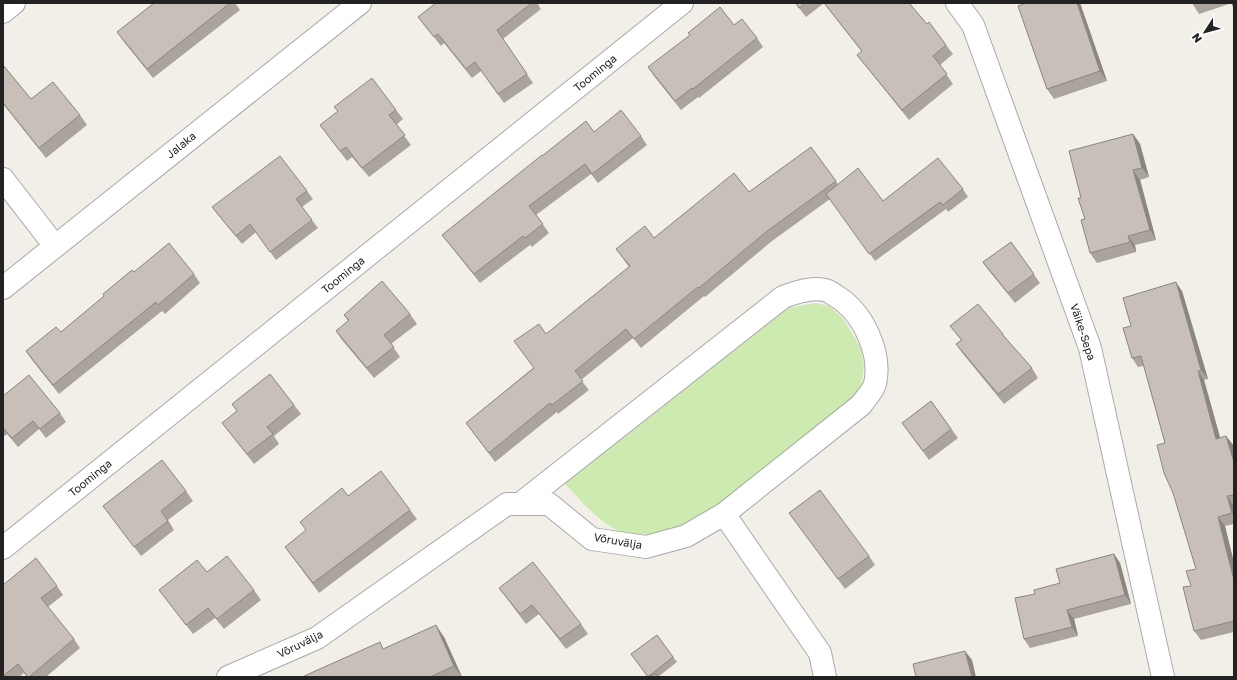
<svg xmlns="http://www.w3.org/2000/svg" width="1237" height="680" viewBox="0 0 1237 680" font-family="'Golos Text',sans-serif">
	<rect width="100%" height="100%" fill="#f2efe9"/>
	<!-- grass -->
	<path fill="#cdebb0" d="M815,303L829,306L842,317L861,348L864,366L861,388L853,403C830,422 806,441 782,460C743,492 701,534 646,534C638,534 630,535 622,532C598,523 580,499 562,481L782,309Z"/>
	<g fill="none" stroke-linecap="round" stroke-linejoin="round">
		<defs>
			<g id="minor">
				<path d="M957,3L973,25L1090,348L1163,677"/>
				<path d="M3,12L14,3"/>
				<path d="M3,179L55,246"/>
				<path d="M3,288L360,3"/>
				<path d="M520,504L783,297C796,292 811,287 825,290C829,291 833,294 836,296C863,312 882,353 875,384C873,391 865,399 861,405L724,514"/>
				<path d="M3,548L682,3"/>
				<path d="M228,677L317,638L507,504H549L592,539L646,547L686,536L724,514L820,653L825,677"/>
			</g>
		</defs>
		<!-- minor casing -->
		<use href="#minor" stroke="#a9a9a9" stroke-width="24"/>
		<!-- minor -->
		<use href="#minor" stroke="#fff" stroke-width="22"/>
	</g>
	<!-- wall -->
	<g fill="#aba49e">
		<path d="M154,3H235L240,10L153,78L124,42L117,32Z"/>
		<path d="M436,3H537L541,9L503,39L533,83L504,103L481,71L472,78L444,43L441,46L425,26L418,17Z"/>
		<path d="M795,3H909L927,24L946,45L953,54L940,65L953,84L909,120L864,64L857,55L862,52L824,3L806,17Z"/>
		<path d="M1026,3H1080L1107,81L1054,99L1047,89Z"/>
		<path d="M1192,3H1234H1232L1199,14Z"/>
		<path d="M734,25L757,38L763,47L699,98L698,97L681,110L654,76L648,67Z"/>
		<path d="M3,65L31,99L80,115L87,125L46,158L3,104Z"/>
		<path d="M396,110L403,119L396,125L411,145L369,177L352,157L347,161L320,125Z"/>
		<path d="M1133,134L1140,144L1149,177L1140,180L1156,240L1135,245L1136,252L1097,263L1090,253L1081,198Z"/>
		<path d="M641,136L647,145L598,183L591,174L536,215L549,233L532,247L530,245L480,283L449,244L442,235L542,156Z"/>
		<path d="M811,147L838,184L883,201L963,189L968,197L948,212L946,209L875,261L830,199L772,241L705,297L704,296L641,348L633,338L581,380L589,390L558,414L557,412L495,462L466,423L533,368L546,334L629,267L616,249L654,238L749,192Z"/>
		<path d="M307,191L313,199L302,207L318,228L276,260L256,232L242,244L218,215L212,207Z"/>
		<path d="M1011,242L1040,283L1015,303L990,272L983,263Z"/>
		<path d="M134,272L194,274L200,283L165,314L162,311L59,394L32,360L26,351L61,332Z"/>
		<path d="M1182,291L1208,379L1204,380L1220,438L1226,436L1233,445L1234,449V524L1225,526L1234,563V632L1201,640L1194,631L1191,586L1196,569L1165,443L1144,366L1138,367L1132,358L1131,326Z"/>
		<path d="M410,314L417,324L391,344L400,357L374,378L342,340L336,331L348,321L344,315Z"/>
		<path d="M950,326L1003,334L1009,343L1032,368L1038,378L1004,404L963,354L956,344L961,340Z"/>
		<path d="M3,396L60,413L66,422L46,438L39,429L18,447L7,434L3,437Z"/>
		<path d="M931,401L958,438L929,460L902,423Z"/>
		<path d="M232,404L294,405L301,414L274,436L279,444L254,464L229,432L222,423L237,411Z"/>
		<path d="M186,491L193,501L168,520L174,530L141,556L103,506Z"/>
		<path d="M348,496L410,510L417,519L319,593L285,547L306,531Z"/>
		<path d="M796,522L869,556L875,565L845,589Z"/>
		<path d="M1114,554L1120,563L1131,604L1074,619L1078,636L1030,648L1024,639L1035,594L1060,583Z"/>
		<path d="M207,572L254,590L261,600L224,629L215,618L193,634L159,590Z"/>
		<path d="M3,585L57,586L63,595L48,607L74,639L80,648L46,677H27L24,673L19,677H3Z"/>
		<path d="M499,588L581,624L588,634L566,649L539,614L526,624Z"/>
		<path d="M657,635L677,662L658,677H645L648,676Z"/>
		<path d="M444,637L462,677H302L384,649Z"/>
	</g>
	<!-- shaded-wall -->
	<g fill="#8b8681">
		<path d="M1077,3H1080L1107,81L1100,71Z"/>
		<path d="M1133,134L1140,144L1149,177L1142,168Z"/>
		<path d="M1133,170L1140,180L1156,240L1150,230Z"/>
		<path d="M1128,236L1135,245L1136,252L1130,242Z"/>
		<path d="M1176,282L1182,291L1208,379L1201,370Z"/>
		<path d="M1198,371L1204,380L1223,448L1216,439Z"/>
		<path d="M1226,436L1233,445L1234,449V462Z"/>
		<path d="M1227,496L1234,506V516L1232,513Z"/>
		<path d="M1218,517L1225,526L1234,563V580Z"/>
		<path d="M1114,554L1120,563L1131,604L1125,595Z"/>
		<path d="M1067,610L1074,619L1078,636L1072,627Z"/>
		<path d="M436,625L444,637L462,677L454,666Z"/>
		<path d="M965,651L972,660L976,677H972Z"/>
	</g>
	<!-- building -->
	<g fill="#c7bfb8" stroke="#8b8681">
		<path d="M154,3H230L147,69L117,32Z"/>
		<path d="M436,3H532L497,30L527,74L498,94L475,62L466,69L438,34L434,37L418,17Z"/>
		<path d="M796,3H805L799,8Z"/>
		<path d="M824,3H909L927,24L929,22L946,45L933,56L947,74L902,110L857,55L862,51Z"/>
		<path d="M1026,3H1077L1100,71L1047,89L1018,6Z"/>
		<path d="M1232,3H1234V9Z"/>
		<path d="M720,7L734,25L742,19L757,38L693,89L692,88L675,101L648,67L690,35L688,33Z"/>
		<path d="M3,65L31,99L53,82L80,115L39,148L3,103Z"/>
		<path d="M372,78L396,110L389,115L405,135L362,168L346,147L340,151L320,125L338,111L334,107Z"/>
		<path d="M621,110L641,136L592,174L585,164L529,206L543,224L525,238L523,236L474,274L442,235L542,155V156L586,121L594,132Z"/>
		<path d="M1133,134L1142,168L1133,170L1150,230L1128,236L1130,242L1090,253L1081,220L1085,219L1078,198H1081L1069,151Z"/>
		<path d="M811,147L836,181L766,232L699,288L698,287L634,339L626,329L575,371L583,381L552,405L550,403L489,453L466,423L534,368L514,341L539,324L546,334L630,266L616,249L645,226L654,238L734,173L749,192Z"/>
		<path d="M280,156L307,191L296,199L312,220L270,252L250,224L236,236L212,207Z"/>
		<path d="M938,158L963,189L943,205L940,202L869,254L826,194L858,168L883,201Z"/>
		<path d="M1011,242L1034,274L1008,293L983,262Z"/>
		<path d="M169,243L194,274L158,305L156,302L53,385L26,351L56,327L61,332L104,296L103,294L132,270L134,272Z"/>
		<path d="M382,281L410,314L384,335L394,347L367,368L336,331L349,320L344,315Z"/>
		<path d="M1176,282L1201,370L1198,371L1216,439L1226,436L1234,462V495L1227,496L1232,513L1218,517L1234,580V621L1194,631L1183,587L1191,586L1186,571L1196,569L1173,493L1164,473L1157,445L1165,443L1141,356L1132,358L1123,328L1131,326L1123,298Z"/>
		<path d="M978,304L1003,334H1002L1032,368L998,394L956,344L962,340L950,326Z"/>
		<path d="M270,374L294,405L267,427L273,434L247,454L222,423L237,411L232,404Z"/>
		<path d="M29,375L60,413L40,429L33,421L12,438L3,428V396Z"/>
		<path d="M931,401L951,429L923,451L902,423Z"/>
		<path d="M162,460L186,491L161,511L168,521L134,547L103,506Z"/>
		<path d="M381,471L410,510L313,583L285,547L306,530L300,522L342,488L348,496Z"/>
		<path d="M820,490L869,556L838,579L789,513Z"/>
		<path d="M1114,554L1125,595L1067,610L1072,627L1024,639L1015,598L1035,594L1034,590L1060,583L1056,569Z"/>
		<path d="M227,556L254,590L217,619L208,608L186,625L159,590L197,560L207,572Z"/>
		<path d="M36,558L57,586L41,598L74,639L29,677H28L18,664L3,676V585Z"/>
		<path d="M533,562L581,624L560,639L532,605L520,614L499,588Z"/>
		<path d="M436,625L454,666L430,677H302L380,642L383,649Z"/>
		<path d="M657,635L673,657L648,677L631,654Z"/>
		<path d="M965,651L972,677H916L913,664Z"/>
		<path d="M656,674V677H645Z"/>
	</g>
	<g text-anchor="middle" stroke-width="3.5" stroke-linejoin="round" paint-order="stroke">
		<!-- street labels -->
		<g font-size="11" fill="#222" stroke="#fff">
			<text transform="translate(595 73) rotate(-39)" y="4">Toominga</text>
			<text transform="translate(181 145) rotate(-39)" y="4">Jalaka</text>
			<text transform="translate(343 275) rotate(-39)" y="4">Toominga</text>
			<text transform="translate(1083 332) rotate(72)" y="4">Väike-Sepa</text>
			<text transform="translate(90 478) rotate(-39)" y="4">Toominga</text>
			<text transform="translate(618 541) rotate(10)" y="4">Võruvälja</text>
			<text transform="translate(300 644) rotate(-26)" y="4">Võruvälja</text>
		</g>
	</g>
	<!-- border -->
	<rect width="1237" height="680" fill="none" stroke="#222222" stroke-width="8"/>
	<!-- north arrow -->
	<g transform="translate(1205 32) rotate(234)" stroke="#ffffff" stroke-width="3" paint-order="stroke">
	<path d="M0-3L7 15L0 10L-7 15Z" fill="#222222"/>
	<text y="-6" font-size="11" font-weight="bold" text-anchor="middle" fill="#222222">N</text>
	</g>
</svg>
